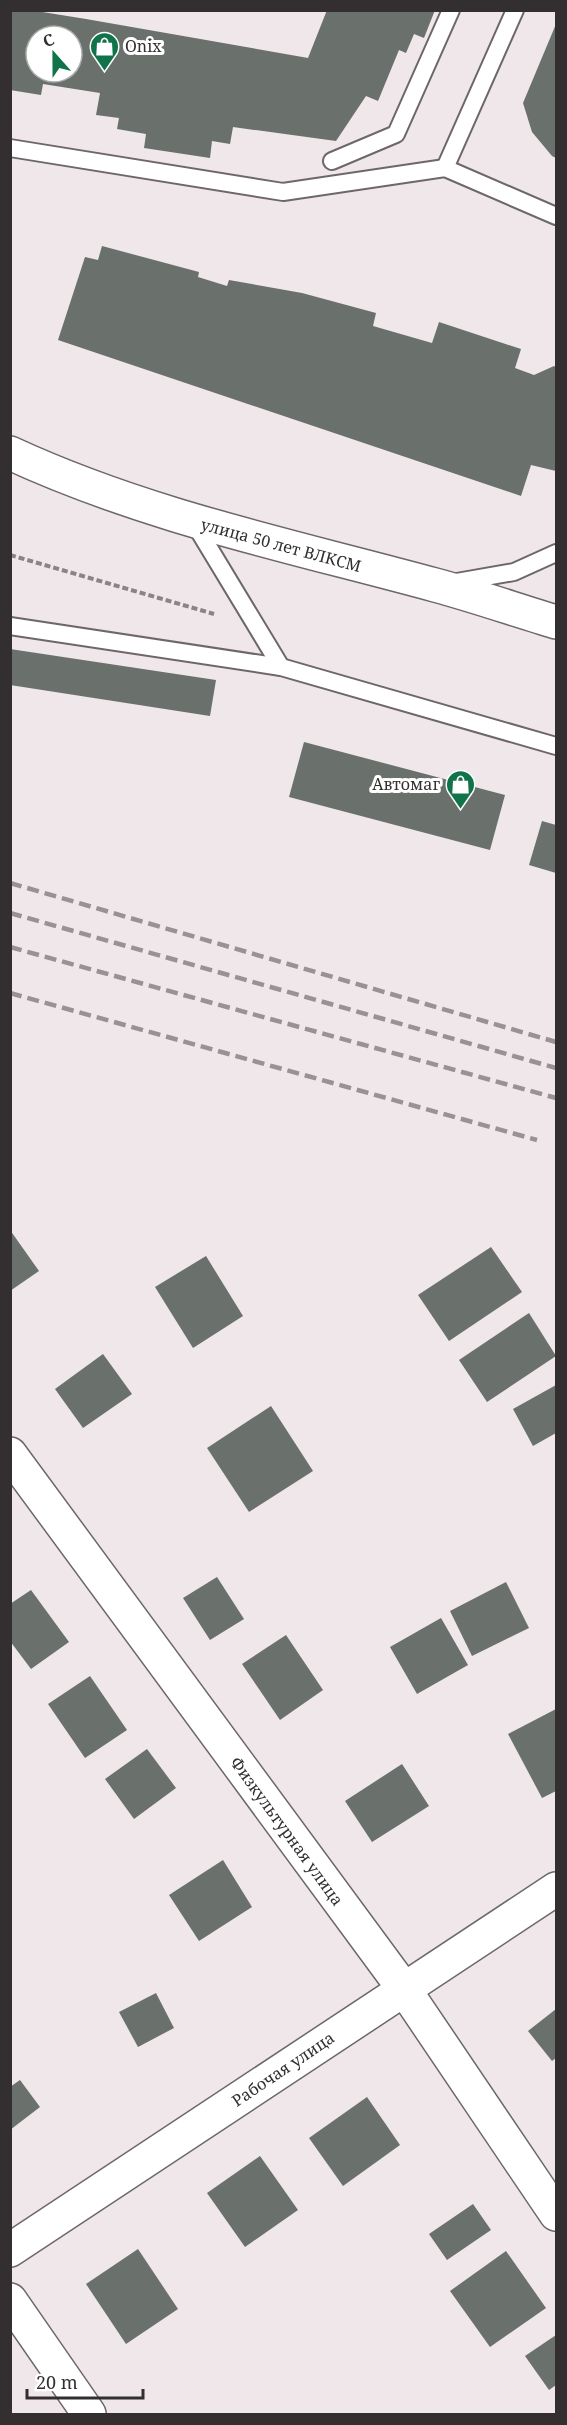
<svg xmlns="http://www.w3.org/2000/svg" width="567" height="2425" viewBox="0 0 567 2425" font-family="'Noto Serif',serif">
	<rect width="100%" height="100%" fill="#efe7e9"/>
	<!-- building -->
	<g fill="#6a706c" fill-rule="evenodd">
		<path d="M10,10H30L86,19L308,58L327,10H435L424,38L414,34L406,53L399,50L378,101L366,96L336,141L233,127L230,144L212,141L210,158L144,148L146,134L117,129L119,118L96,115L100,93L43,84L41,95L10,90ZM36,36H72V72H36Z"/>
		<path d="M556,24V158L552,156L532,132L523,103Z"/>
		<path d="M102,246L199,272L198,277L227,286L229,280L302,293L376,313L373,326L432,343L439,322L521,349L515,368L534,375L554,366L556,367V471L531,465L521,496L58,340L85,257L98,260Z"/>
		<path d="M10,649L216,680L210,716L10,685Z"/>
		<path d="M304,742L505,795L490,850L289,797Z"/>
		<path d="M542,821L556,825V873L529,865Z"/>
		<path d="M10,1230L39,1271L10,1291Z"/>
		<path d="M491,1247L522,1292L449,1341L418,1295Z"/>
		<path d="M206,1256L243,1316L193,1348L155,1287Z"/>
		<path d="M529,1313L556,1356L487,1402L459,1360Z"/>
		<path d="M103,1354L132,1394L83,1428L55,1389Z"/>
		<path d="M556,1385V1433L533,1446L513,1409Z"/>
		<path d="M271,1406L313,1471L249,1512L207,1448Z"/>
		<path d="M217,1577L244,1619L210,1640L183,1598Z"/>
		<path d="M506,1582L529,1628L472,1656L450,1611Z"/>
		<path d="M31,1590L69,1642L31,1669L10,1641V1604Z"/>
		<path d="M441,1618L468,1665L417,1694L390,1647Z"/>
		<path d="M286,1635L323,1690L280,1720L242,1664Z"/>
		<path d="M90,1676L127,1730L85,1758L48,1704Z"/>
		<path d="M556,1709V1791L542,1798L508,1734Z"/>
		<path d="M147,1749L176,1788L134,1819L105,1779Z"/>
		<path d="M402,1764L429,1806L372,1842L345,1801Z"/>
		<path d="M223,1860L252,1907L199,1941L169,1895Z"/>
		<path d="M156,1993L174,2028L138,2047L119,2012Z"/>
		<path d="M556,2009V2058L552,2061L528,2031Z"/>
		<path d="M20,2080L40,2107L10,2130V2087Z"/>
		<path d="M367,2097L400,2145L343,2186L309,2138Z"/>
		<path d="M260,2156L298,2210L245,2247L207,2193Z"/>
		<path d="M473,2204L491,2230L447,2260L429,2234Z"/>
		<path d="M138,2249L178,2309L126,2344L86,2284Z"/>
		<path d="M506,2251L546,2308L490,2347L450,2291Z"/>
		<path d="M556,2335V2385L549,2390L525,2356Z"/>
	</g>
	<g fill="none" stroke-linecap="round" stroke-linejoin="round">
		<defs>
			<g id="service">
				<path d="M10,148L283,192L445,168L556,216"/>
				<path d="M332,161L396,134L451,10"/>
				<path d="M445,168L515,10"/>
				<path d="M194,523L281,667L556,746"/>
				<path d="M451,583L514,572L556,553"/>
				<path d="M10,626L281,667"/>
			</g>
			<g id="minor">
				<path d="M10,1454L404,1989L556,2214"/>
				<path d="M10,2250L556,1889"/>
				<path d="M10,2300L89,2414"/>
			</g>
			<path id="tertiary" d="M10,453C146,516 292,546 435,585C476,596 516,610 556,622"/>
		</defs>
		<!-- service casing -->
		<use href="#service" stroke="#6e6769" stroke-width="20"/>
		<!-- minor casing -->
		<use href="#minor" stroke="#6e6769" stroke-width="36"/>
		<!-- tertiary casing -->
		<use href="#tertiary" stroke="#6e6769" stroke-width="36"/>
		<!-- path -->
		<path stroke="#8a8486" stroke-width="4" stroke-dasharray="6 3" stroke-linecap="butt" d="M10,555L214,614"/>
		<!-- service -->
		<use href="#service" stroke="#fff" stroke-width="16"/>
		<!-- minor -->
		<use href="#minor" stroke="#fff" stroke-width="33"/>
		<!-- tertiary -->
		<use href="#tertiary" stroke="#fff" stroke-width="33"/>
		<!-- rail -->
		<g stroke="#989294" stroke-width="4.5" stroke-dasharray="12 6" stroke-linecap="butt">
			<path d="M10,883L556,1042"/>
			<path d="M10,913L556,1068"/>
			<path d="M10,947L556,1098"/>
			<path d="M10,993L537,1140"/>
		</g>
	</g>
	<!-- icons -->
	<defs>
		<symbol id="shop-pin" viewBox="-11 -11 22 30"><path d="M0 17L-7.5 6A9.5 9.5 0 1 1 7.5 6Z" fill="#11734a" stroke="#fff"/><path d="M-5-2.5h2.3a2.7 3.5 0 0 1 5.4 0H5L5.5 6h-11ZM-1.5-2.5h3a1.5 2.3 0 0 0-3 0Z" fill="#fff"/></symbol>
	</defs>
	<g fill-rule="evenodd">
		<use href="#shop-pin" x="88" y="30" width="33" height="45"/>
		<use href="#shop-pin" x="444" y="768" width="33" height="45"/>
	</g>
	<g text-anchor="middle" stroke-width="6" stroke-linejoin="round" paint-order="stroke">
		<!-- poi labels -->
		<g font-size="16" fill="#332f30" stroke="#fff" text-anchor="start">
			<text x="125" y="52">Onix</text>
			<text x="440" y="790" text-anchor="end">Автомаг</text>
		</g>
		<!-- street labels -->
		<g font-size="16" fill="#332f30" stroke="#fff">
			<text transform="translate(281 545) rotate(15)" y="6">улица 50 лет ВЛКСМ</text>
			<text transform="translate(287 1831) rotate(54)" y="6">Физкультурная улица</text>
			<text transform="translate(283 2069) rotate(-34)" y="6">Рабочая улица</text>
		</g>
	</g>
	<!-- border -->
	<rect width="567" height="2425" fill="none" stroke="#332f30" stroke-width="24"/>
	<!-- north arrow -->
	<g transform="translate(54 54) rotate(339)"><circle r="28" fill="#ffffff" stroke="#adacac" stroke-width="1.5"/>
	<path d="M0-4.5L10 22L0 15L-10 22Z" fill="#11734a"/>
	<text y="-9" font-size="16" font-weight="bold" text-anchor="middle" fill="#332f30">С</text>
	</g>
	<!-- scale -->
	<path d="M27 2389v9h116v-9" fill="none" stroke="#332f30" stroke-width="3"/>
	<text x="36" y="2389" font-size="18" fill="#332f30" stroke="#ffffff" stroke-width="4.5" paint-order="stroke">20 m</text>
</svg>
